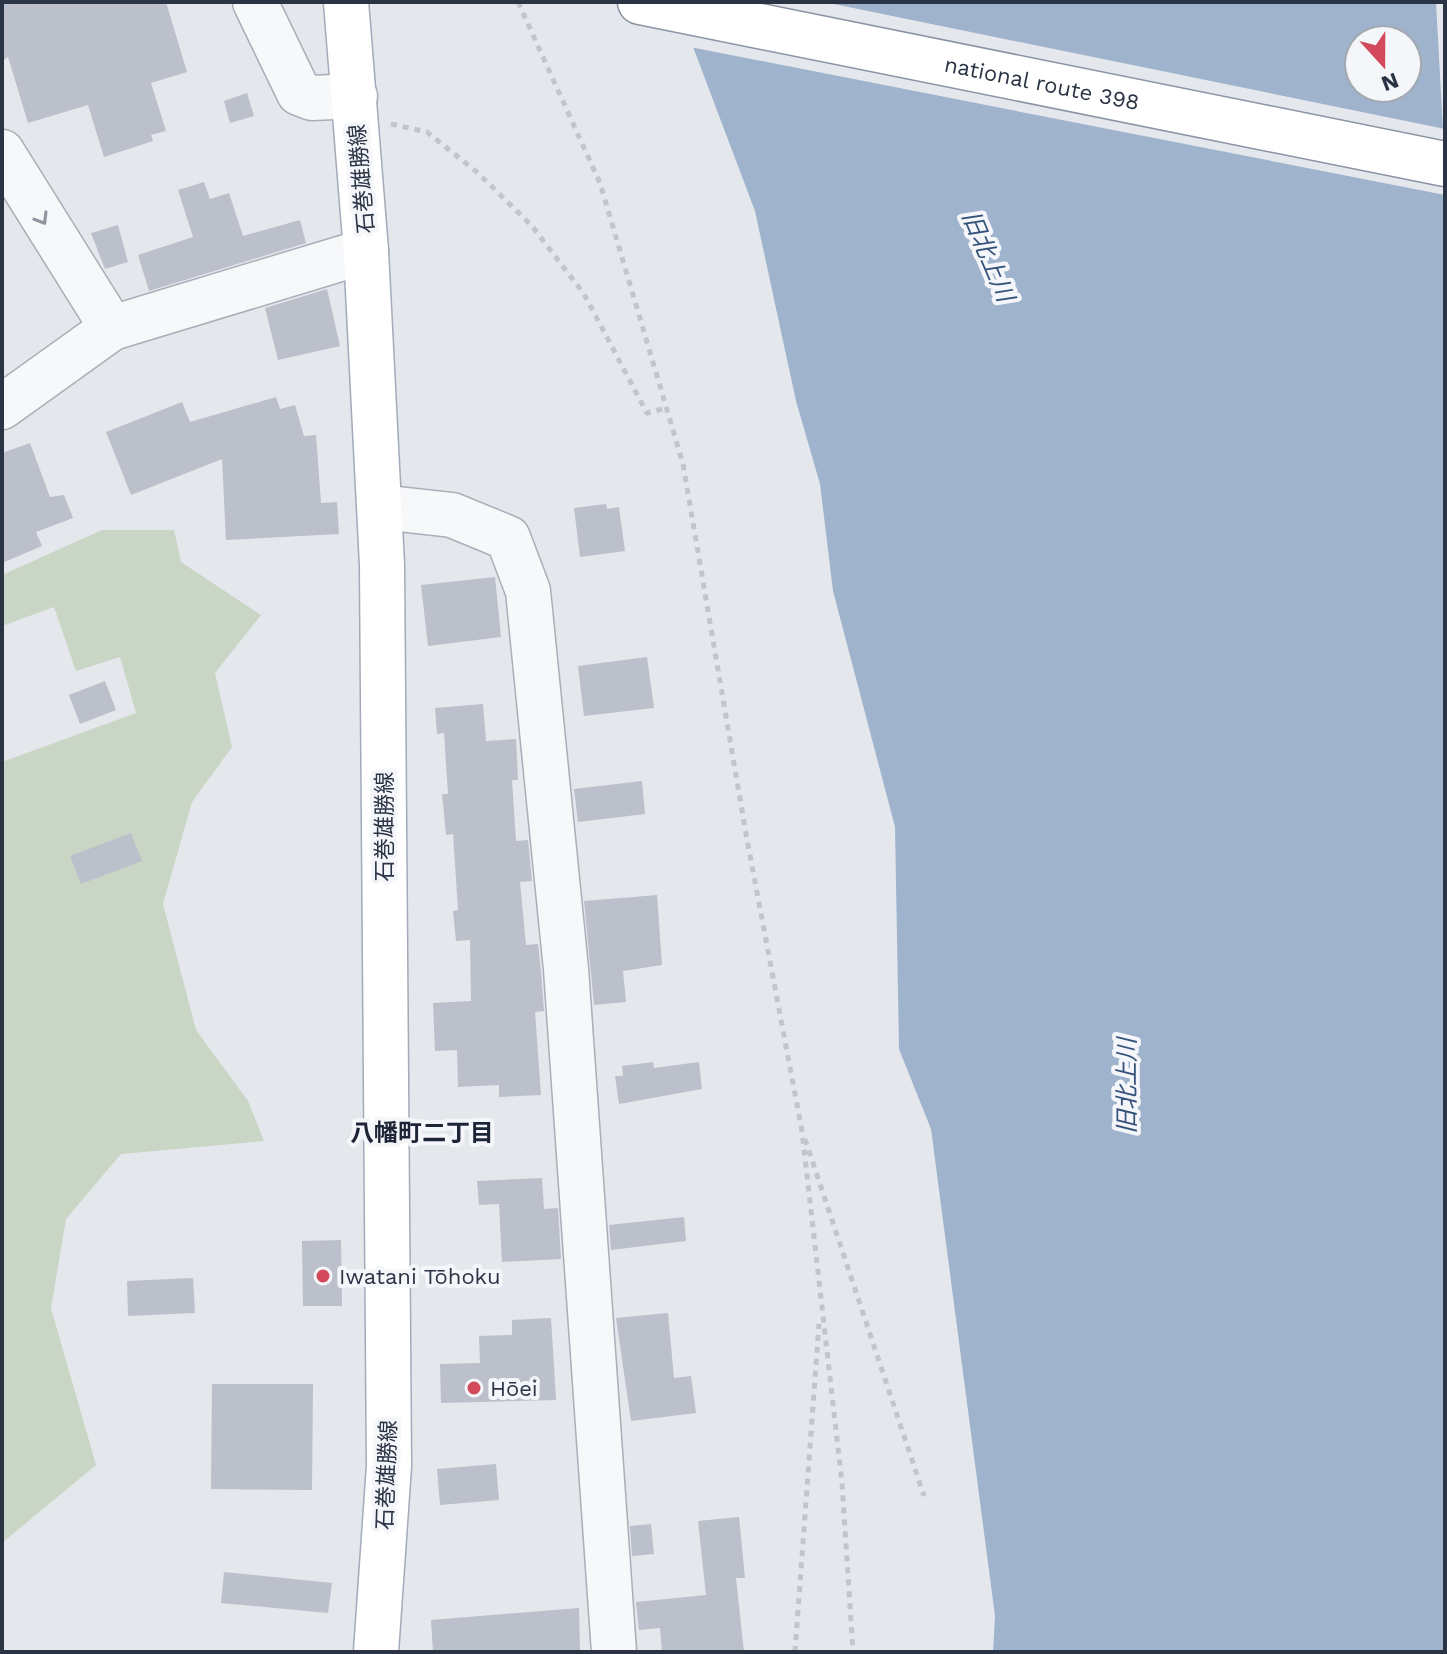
<svg xmlns="http://www.w3.org/2000/svg" width="1447" height="1654" viewBox="0 0 1447 1654" font-family="'Work Sans','Noto Sans JP',sans-serif">
	<rect width="100%" height="100%" fill="#e4e7ec"/>
	<!-- green -->
	<path fill="#c9d6c5" d="M102,530H174L181,562L261,615L215,673L232,747L192,802L163,904L196,1030L248,1101L264,1141L121,1154L66,1219L51,1308L96,1465L2,1543V762L136,713L120,657L76,671L54,607L2,626V575Z"/>
	<!-- water -->
	<path fill="#9fb4cc" fill-rule="evenodd" d="M676,2H1436L1445,167V1652H993L995,1616L931,1129L899,1049L895,827L833,591L820,484L796,401L755,211ZM1359,40H1407V88H1359Z"/>
	<!-- pier -->
	<path fill="#e4e7ec" d="M672,2H824L1445,129V195L690,47Z"/>
	<!-- building -->
	<g fill="#bbc0ca">
		<path d="M2,2H166L187,72L151,83L166,131L151,135L153,141L104,157L88,105L28,123L8,57L2,61Z"/>
		<path d="M247,93L254,116L230,123L224,101Z"/>
		<path d="M204,182L210,199L229,193L243,236L300,220L306,243L149,291L138,255L193,237L178,190Z"/>
		<path d="M118,225L128,262L105,269L91,233Z"/>
		<path d="M327,289L340,346L278,360L265,308Z"/>
		<path d="M276,397L280,409L295,405L304,436L316,435L321,503L337,502L339,534L226,540L222,459L131,495L106,432L182,402L190,422Z"/>
		<path d="M30,443L50,497L64,495L73,518L36,532L42,546L2,563V453Z"/>
		<path d="M606,504L607,509L619,507L625,551L580,557L574,508Z"/>
		<path d="M495,577L501,637L428,646L421,585Z"/>
		<path d="M647,657L654,708L584,716L578,666Z"/>
		<path d="M105,681L116,710L80,724L69,695Z"/>
		<path d="M483,704L486,741L516,739L518,780H512L516,841L528,840L532,881L520,882L526,945L538,944L541,971L544,1011L535,1012L541,1095L499,1097V1085L458,1087L457,1050L435,1051L433,1003L471,1001L470,940L456,941L453,911L458,910L453,834L446,835L442,794H448L444,733L437,734L435,708Z"/>
		<path d="M642,781L645,814L578,822L574,789Z"/>
		<path d="M131,833L142,861L81,884L70,856Z"/>
		<path d="M657,895L662,965L623,971L626,1002L594,1005L584,901Z"/>
		<path d="M653,1062L654,1068L699,1062L702,1089L619,1104L615,1076H623L622,1066Z"/>
		<path d="M542,1178L544,1209L558,1208L561,1259L502,1262L499,1204L479,1205L477,1181Z"/>
		<path d="M684,1217L686,1241L611,1250L609,1225Z"/>
		<path d="M341,1240L342,1306H303L302,1241Z"/>
		<path d="M193,1278L195,1313L128,1316L127,1281Z"/>
		<path d="M668,1313L674,1378L691,1376L696,1413L631,1421L616,1318Z"/>
		<path d="M551,1318L556,1400L441,1403L440,1364L480,1363L479,1336L512,1335V1320Z"/>
		<path d="M212,1384H313L312,1490L211,1489Z"/>
		<path d="M496,1464L499,1500L440,1505L437,1469Z"/>
		<path d="M739,1517L745,1578H736L744,1652H662L660,1628L639,1630L636,1602L706,1595L698,1521Z"/>
		<path d="M651,1524L654,1554L632,1556L630,1526Z"/>
		<path d="M224,1572L332,1583L328,1613L221,1603Z"/>
		<path d="M579,1608L580,1652H433L431,1620Z"/>
	</g>
	<g fill="none" stroke-linecap="round" stroke-linejoin="round">
		<defs>
			<g id="minor">
				<path d="M255,2L299,93L312,98L355,96"/>
				<path d="M2,152L112,328"/>
				<path d="M2,407L112,328L366,251"/>
				<path d="M380,507L452,515L508,538L528,591L566,969L614,1652"/>
			</g>
			<path id="major" d="M346,2L366,251L382,565L389,1466L376,1652"/>
			<g id="highway">
				<path id="s1" d="M640,2L1445,164"/>
			</g>
		</defs>
		<!-- minor casing -->
		<use href="#minor" stroke="#a9aeb7" stroke-width="47"/>
		<!-- major casing -->
		<use href="#major" stroke="#a3abb8" stroke-width="47"/>
		<!-- highway casing -->
		<use href="#highway" stroke="#8b94a3" stroke-width="47"/>
		<!-- path -->
		<g stroke="#c2c5cb" stroke-width="5" stroke-dasharray="6 6" stroke-linecap="butt">
			<path d="M518,2L600,183L683,464L746,834L802,1131L842,1483L853,1652"/>
			<path d="M391,124L427,132L478,173L532,226L584,294L647,413L666,408"/>
			<path d="M805,1139L924,1496"/>
			<path d="M795,1652L819,1324"/>
		</g>
		<!-- minor -->
		<use href="#minor" stroke="#f7f8fa" stroke-width="44"/>
		<!-- major -->
		<use href="#major" stroke="#fff" stroke-width="44"/>
		<!-- highway -->
		<use href="#highway" stroke="#fff" stroke-width="44"/>
	</g>
	<!-- one-way arrows -->
	<defs><path id="oneway-chevron" d="M-2-3.5L2.5 0L-2 3.5" fill="none" stroke-width="1.6" stroke-linecap="round" stroke-linejoin="round" transform="scale(2)"/></defs>
	<use stroke="#9196a0" href="#oneway-chevron" transform="translate(42 219) rotate(59)"/>
	<!-- markers -->
	<g fill="#d1495b" stroke="#f4f6f9" stroke-width="3">
		<circle cx="323" cy="1276" r="8"/>
		<circle cx="474" cy="1388" r="8"/>
	</g>
	<g text-anchor="middle" stroke-width="8" stroke-linejoin="round" paint-order="stroke">
		<!-- street labels -->
		<g font-size="22" fill="#2b3445" stroke="#f4f6f9">
			<text dy="8" stroke="none"><textPath href="#s1" startOffset="410">national route 398</textPath></text>
			<text transform="translate(361 179) rotate(-95)" y="8">石巻雄勝線</text>
			<text transform="translate(384 827) rotate(-90)" y="8">石巻雄勝線</text>
			<text transform="translate(386 1475) rotate(-88)" y="8">石巻雄勝線</text>
		</g>
		<!-- poi labels -->
		<g font-size="22" fill="#2b3445" stroke="#f4f6f9" text-anchor="start">
			<text x="339" y="1284">Iwatani Tōhoku</text>
			<text x="490" y="1396">Hōei</text>
		</g>
		<!-- water labels -->
		<g font-size="24" font-style="italic" fill="#34527a" stroke="#f4f6f9">
			<text transform="translate(988 256) rotate(67)" y="8">旧北上川</text>
			<text transform="translate(1127 1086) rotate(-90)" y="8">旧北上川</text>
		</g>
		<!-- neighbourhood labels -->
		<g font-size="24" font-weight="bold" fill="#1d2536" stroke="#f4f6f9">
			<text x="422" y="1141">八幡町二丁目</text>
		</g>
	</g>
	<!-- border -->
	<rect width="1447" height="1654" fill="none" stroke="#2b3445" stroke-width="8"/>
	<!-- north arrow -->
	<g transform="translate(1383 64) rotate(159)"><circle r="38" fill="#f4f6f9" stroke="#a4a8b1" stroke-width="2"/>
	<path d="M0-6L14 30L0 20L-14 30Z" fill="#d1495b"/>
	<text y="-12" font-size="22" font-weight="bold" text-anchor="middle" fill="#2b3445">N</text>
	</g>
</svg>
